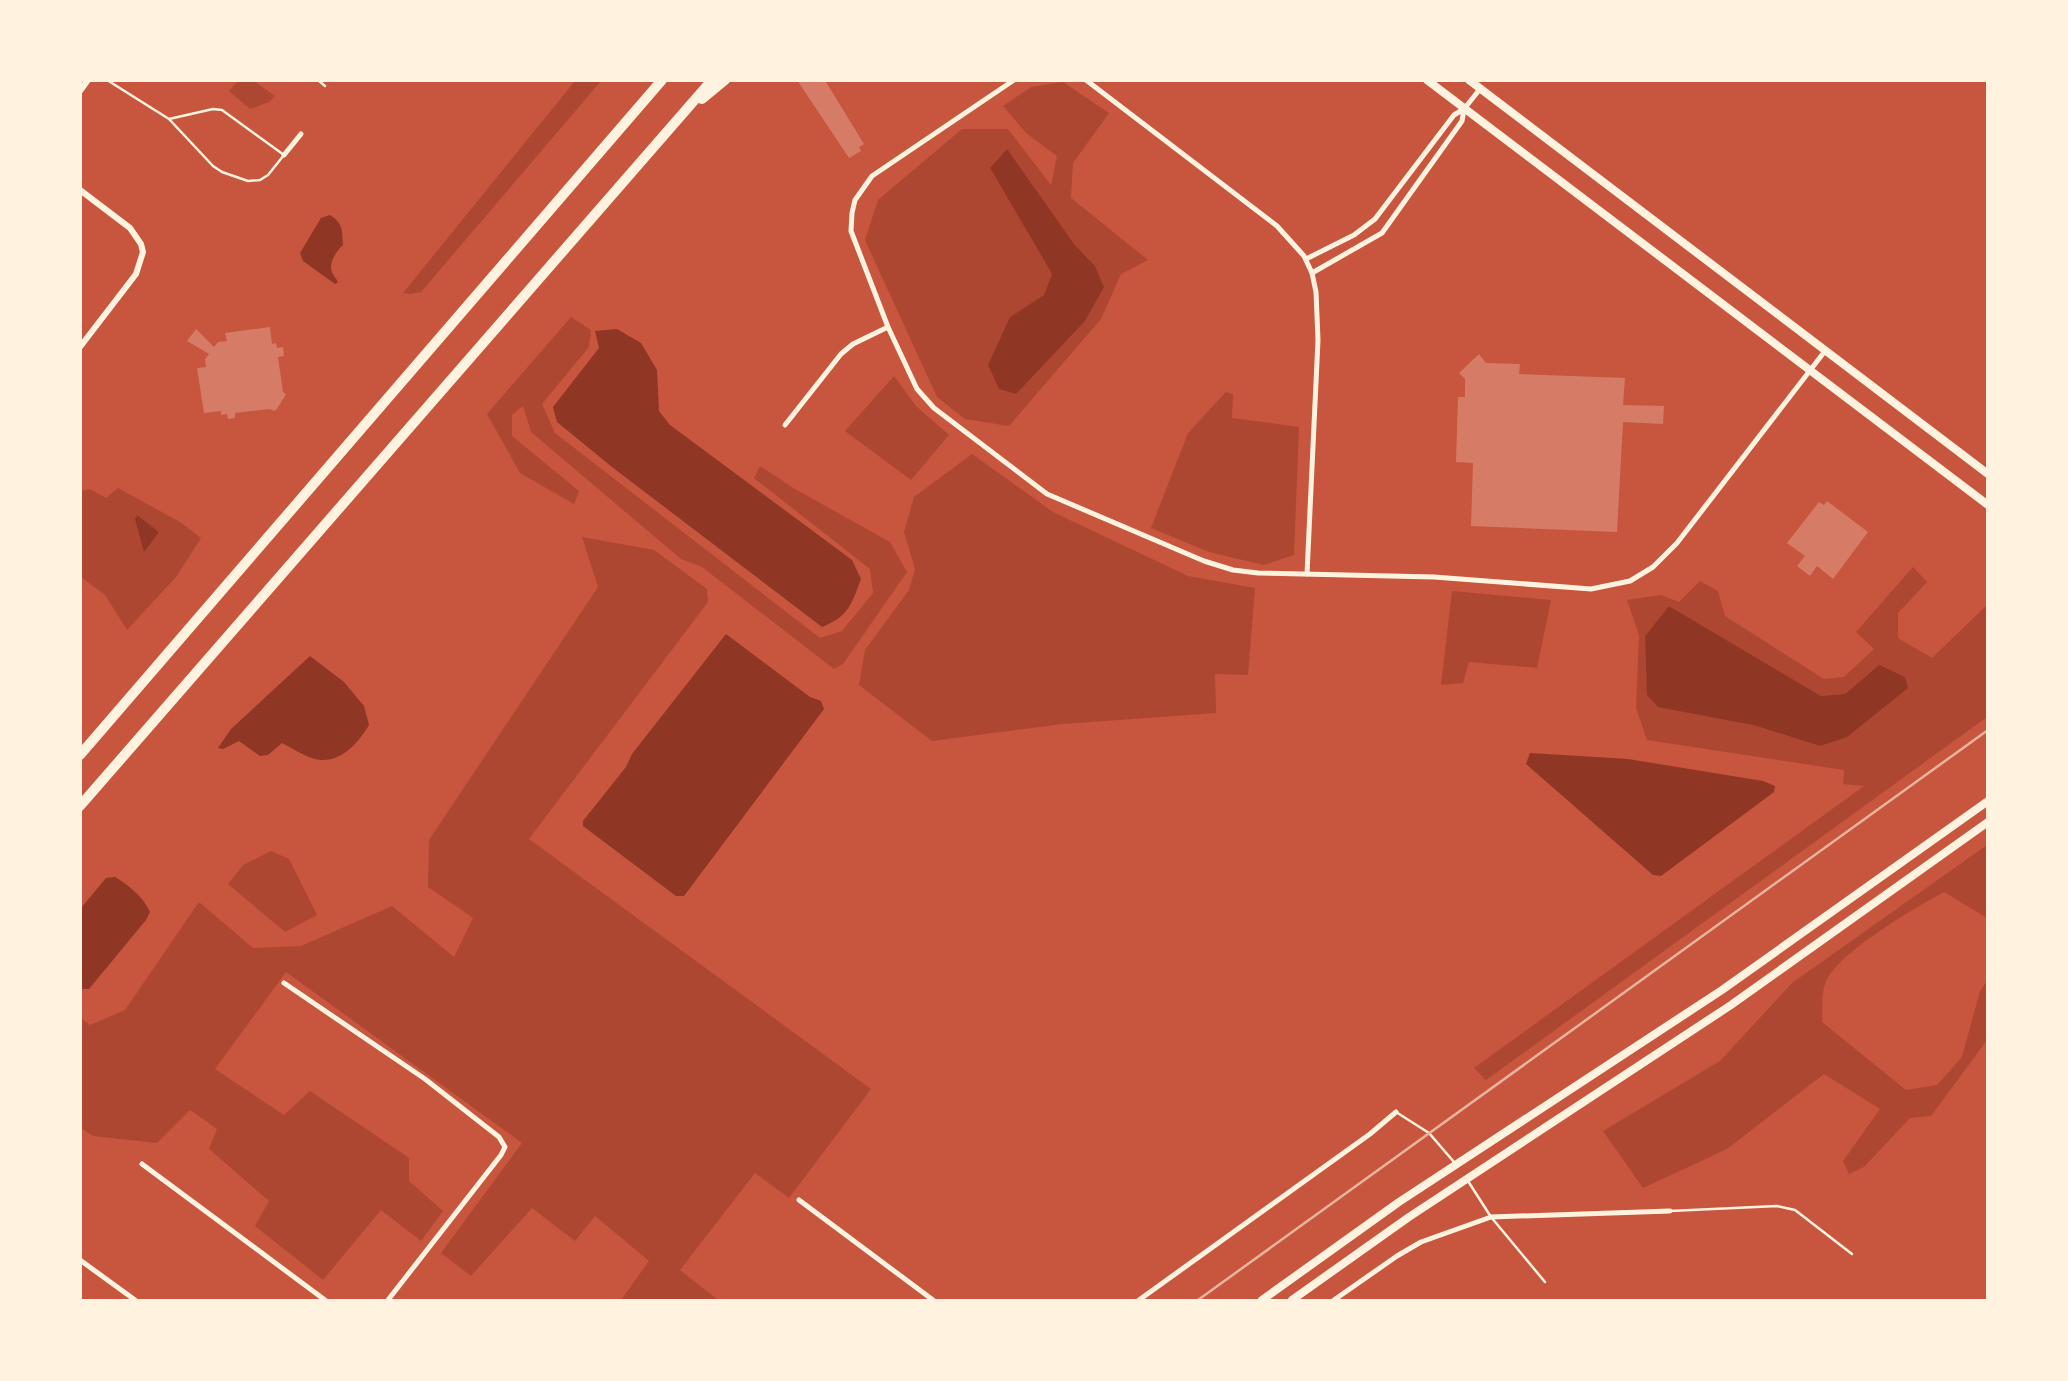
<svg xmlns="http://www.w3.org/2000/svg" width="2068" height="1381" viewBox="0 0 2068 1381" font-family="'Exo 2',sans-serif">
	<rect width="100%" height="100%" fill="#c8553d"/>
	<!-- green -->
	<g fill="#ae4732" fill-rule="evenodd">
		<path d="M239,80L254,81L275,96L269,102L250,109L229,91Z"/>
		<path d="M575,81H601L421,292L411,294L403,293Z"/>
		<path d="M1063,82L1109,113L1073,163L1071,198L1148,260L1121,274L1101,319L1009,426L965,419L937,397L865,240L878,200L962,129H1008L1051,185L1057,156L1026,133L1003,106L1031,87ZM990,168L1074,244L1095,266L1085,321L1016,393L999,389L1010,317L1044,295L1052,274Z"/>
		<path d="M571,317L591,330L589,347L542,404L555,433L820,638L842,631L873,593L870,569L754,478L760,466L795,489L890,542L907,572L843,664L834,669L702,567L681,559L531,432L523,406L512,415V436L579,491L574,504L520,473L487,414Z"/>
		<path d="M894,376L916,406L949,435L911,480L845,431Z"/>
		<path d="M1226,392L1233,394L1232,418L1299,427L1294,555L1264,565L1209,552L1151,528L1188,433Z"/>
		<path d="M972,454L1053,512L1188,576L1255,588L1248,675L1215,674L1216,713L1063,724L932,741L859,685L865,650L909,590L915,569L904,532L914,497Z"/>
		<path d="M118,488L180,522L201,538L176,577L127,630L105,595L81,577L80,491L90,489L106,498ZM137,516L159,532L144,551V552Z"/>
		<path d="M582,537L654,550L707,589L708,602L529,839L871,1089L789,1198L755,1173L680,1270L718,1300H621L649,1261L595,1216L575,1241L532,1208L471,1276L441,1253L522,1143L286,972L215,1069L284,1115L310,1091L409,1158V1181L443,1211L421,1241L381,1210L323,1280L255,1226L269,1201L209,1149L217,1129L190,1110L157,1143L93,1136L81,1128V1018L90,1025L125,1010L199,902L253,948L301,946L392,906L454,957L473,918L428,887L429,840L598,587Z"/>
		<path d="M1913,567L1927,582L1898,613V638L1932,658L1987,605V717L1486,1080L1474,1068L1864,786L1843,784L1844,770L1647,740L1636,708L1639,635L1627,600L1661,595L1679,602L1700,581L1718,591L1725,616L1824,679L1844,677L1874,649L1856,632ZM1669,606L1821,696L1845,694L1879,665L1820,746L1753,725L1645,636Z"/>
		<path d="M1452,591L1551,600L1537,668L1469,662L1463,683L1441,685Z"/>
		<path d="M1987,845V918L1944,892C1916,907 1835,954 1825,984C1821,995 1823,1010 1822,1022L1906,1090L1937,1085L1962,1057L1980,991L1987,981V1040L1931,1116L1910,1118L1864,1167L1849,1174L1843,1161L1880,1109L1824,1074L1727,1149L1643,1188L1603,1131L1720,1061L1792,983Z"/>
		<path d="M271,851L289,859L317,915L285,932L228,884L243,865Z"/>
	</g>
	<!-- water -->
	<g fill="#8f3625">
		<path d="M1007,149L1074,244L1095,266L1104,287L1085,321L1016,394L999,389L988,365L1010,317L1044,295L1052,274L990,168Z"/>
		<path d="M330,215C343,223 342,230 343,245C337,250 328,263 332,272C333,275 336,278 338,282L335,284L303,261L300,253L321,218Z"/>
		<path d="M617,329L641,343L657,370L659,411L670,425L852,560L861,579C851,605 849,616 822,627L612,467L557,422L553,407L599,348L595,331Z"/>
		<path d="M137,515L159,532L144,552L135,519Z"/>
		<path d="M1669,606L1821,696L1845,694L1879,665L1905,677L1908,688L1847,737L1820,746L1753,725L1658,707L1647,695L1645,636Z"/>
		<path d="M726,634L810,697L821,701L824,709L684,896H676L583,826V821L626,767L632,754Z"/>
		<path d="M310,656L344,682L364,706L369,725C358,744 337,767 312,758C302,755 292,748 282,743L268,755L260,756L239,741L223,749L218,748L231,729Z"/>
		<path d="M1530,753L1628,759L1763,781L1775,786L1774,792L1661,876L1653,875L1526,764Z"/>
		<path d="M115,877C129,885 143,897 150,912L146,920L89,989H81V908L106,878Z"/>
	</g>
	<!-- building -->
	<g fill="#d67c66">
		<path d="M797,80L826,82L864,144L859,147L861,151L849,158Z"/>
		<path d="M270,327L272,344L276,343L277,348L283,347L284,356L278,357L283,392L286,394L277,409L274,411L270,409L235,413V418L228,419L227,414L221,415V411L204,413L197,368L206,367L205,359L209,354L187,341L196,329L214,347L218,342L227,341L225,333Z"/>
		<path d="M1479,354L1486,363L1520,364L1519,374L1625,378L1623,405L1664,406L1663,424L1623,422L1617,532L1471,526L1473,463L1456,462L1458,397H1465V379L1459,373Z"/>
		<path d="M1827,501L1868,532L1833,579L1817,566L1810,576L1797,566L1805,556L1787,543L1819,502L1824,505Z"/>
	</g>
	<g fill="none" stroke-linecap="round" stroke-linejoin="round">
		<!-- service -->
		<g stroke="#fff3e0" stroke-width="2.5">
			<path d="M107,80L169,119L213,166L222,172L248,181L260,180L268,175L284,155L222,110L213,109L169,119"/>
			<path d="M318,80L325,86"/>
			<path d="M1396,1112L1429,1133L1454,1162"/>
			<path d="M1468,1181L1491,1217L1545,1282"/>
			<path d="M1670,1211L1777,1206L1795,1210L1852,1254"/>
		</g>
		<!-- minor -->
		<g stroke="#fff3e0" stroke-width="5">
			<path d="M1014,80L872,176L855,200L852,213L851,231L888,327L917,389L934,408L1047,494L1204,561L1233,570L1258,573L1434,577L1591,589L1630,581L1653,567L1677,543L1825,351"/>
			<path d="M1086,80L1277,226L1304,256L1312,273L1316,292L1318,340L1307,574"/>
			<path d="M284,155L301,134"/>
			<path d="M1306,259L1354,235L1375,219L1454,115L1464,109L1480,89"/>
			<path d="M1312,273L1382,233L1462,121L1464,109"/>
			<path d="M785,425L841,354L853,344L888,327"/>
			<path d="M284,983L425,1079L499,1137L505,1147L501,1155L388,1300"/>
			<path d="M142,1164L325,1300"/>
			<path d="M799,1200L933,1300"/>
			<path d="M80,1260L135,1300"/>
			<path d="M1139,1300L1370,1134L1396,1112"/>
			<path d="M1334,1300L1397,1256L1421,1242L1491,1217L1670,1211"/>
		</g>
		<!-- tertiary -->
		<g stroke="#fff3e0" stroke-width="6">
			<path d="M80,91L88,80"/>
			<path d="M80,190L130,228L141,244L143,252L136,274L80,347"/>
		</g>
		<!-- primary -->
		<g stroke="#fff3e0" stroke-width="8">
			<path d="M1427,80L1988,505"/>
			<path d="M1469,80L1988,474"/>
			<path d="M1262,1300L1399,1202L1722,990L1988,801"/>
			<path d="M1292,1300L1409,1217L1731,1005L1988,822"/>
		</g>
		<!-- motorway -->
		<g stroke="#fff3e0" stroke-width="10">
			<path d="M702,99L725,80"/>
			<path d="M80,755L662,80"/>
			<path d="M80,806L712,80"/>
		</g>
		<!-- rail -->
		<path stroke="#e9b49f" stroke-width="2.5" d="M1198,1300L1988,730"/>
	</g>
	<!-- border -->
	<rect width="2068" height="1381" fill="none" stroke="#fff3e0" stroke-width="164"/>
</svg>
